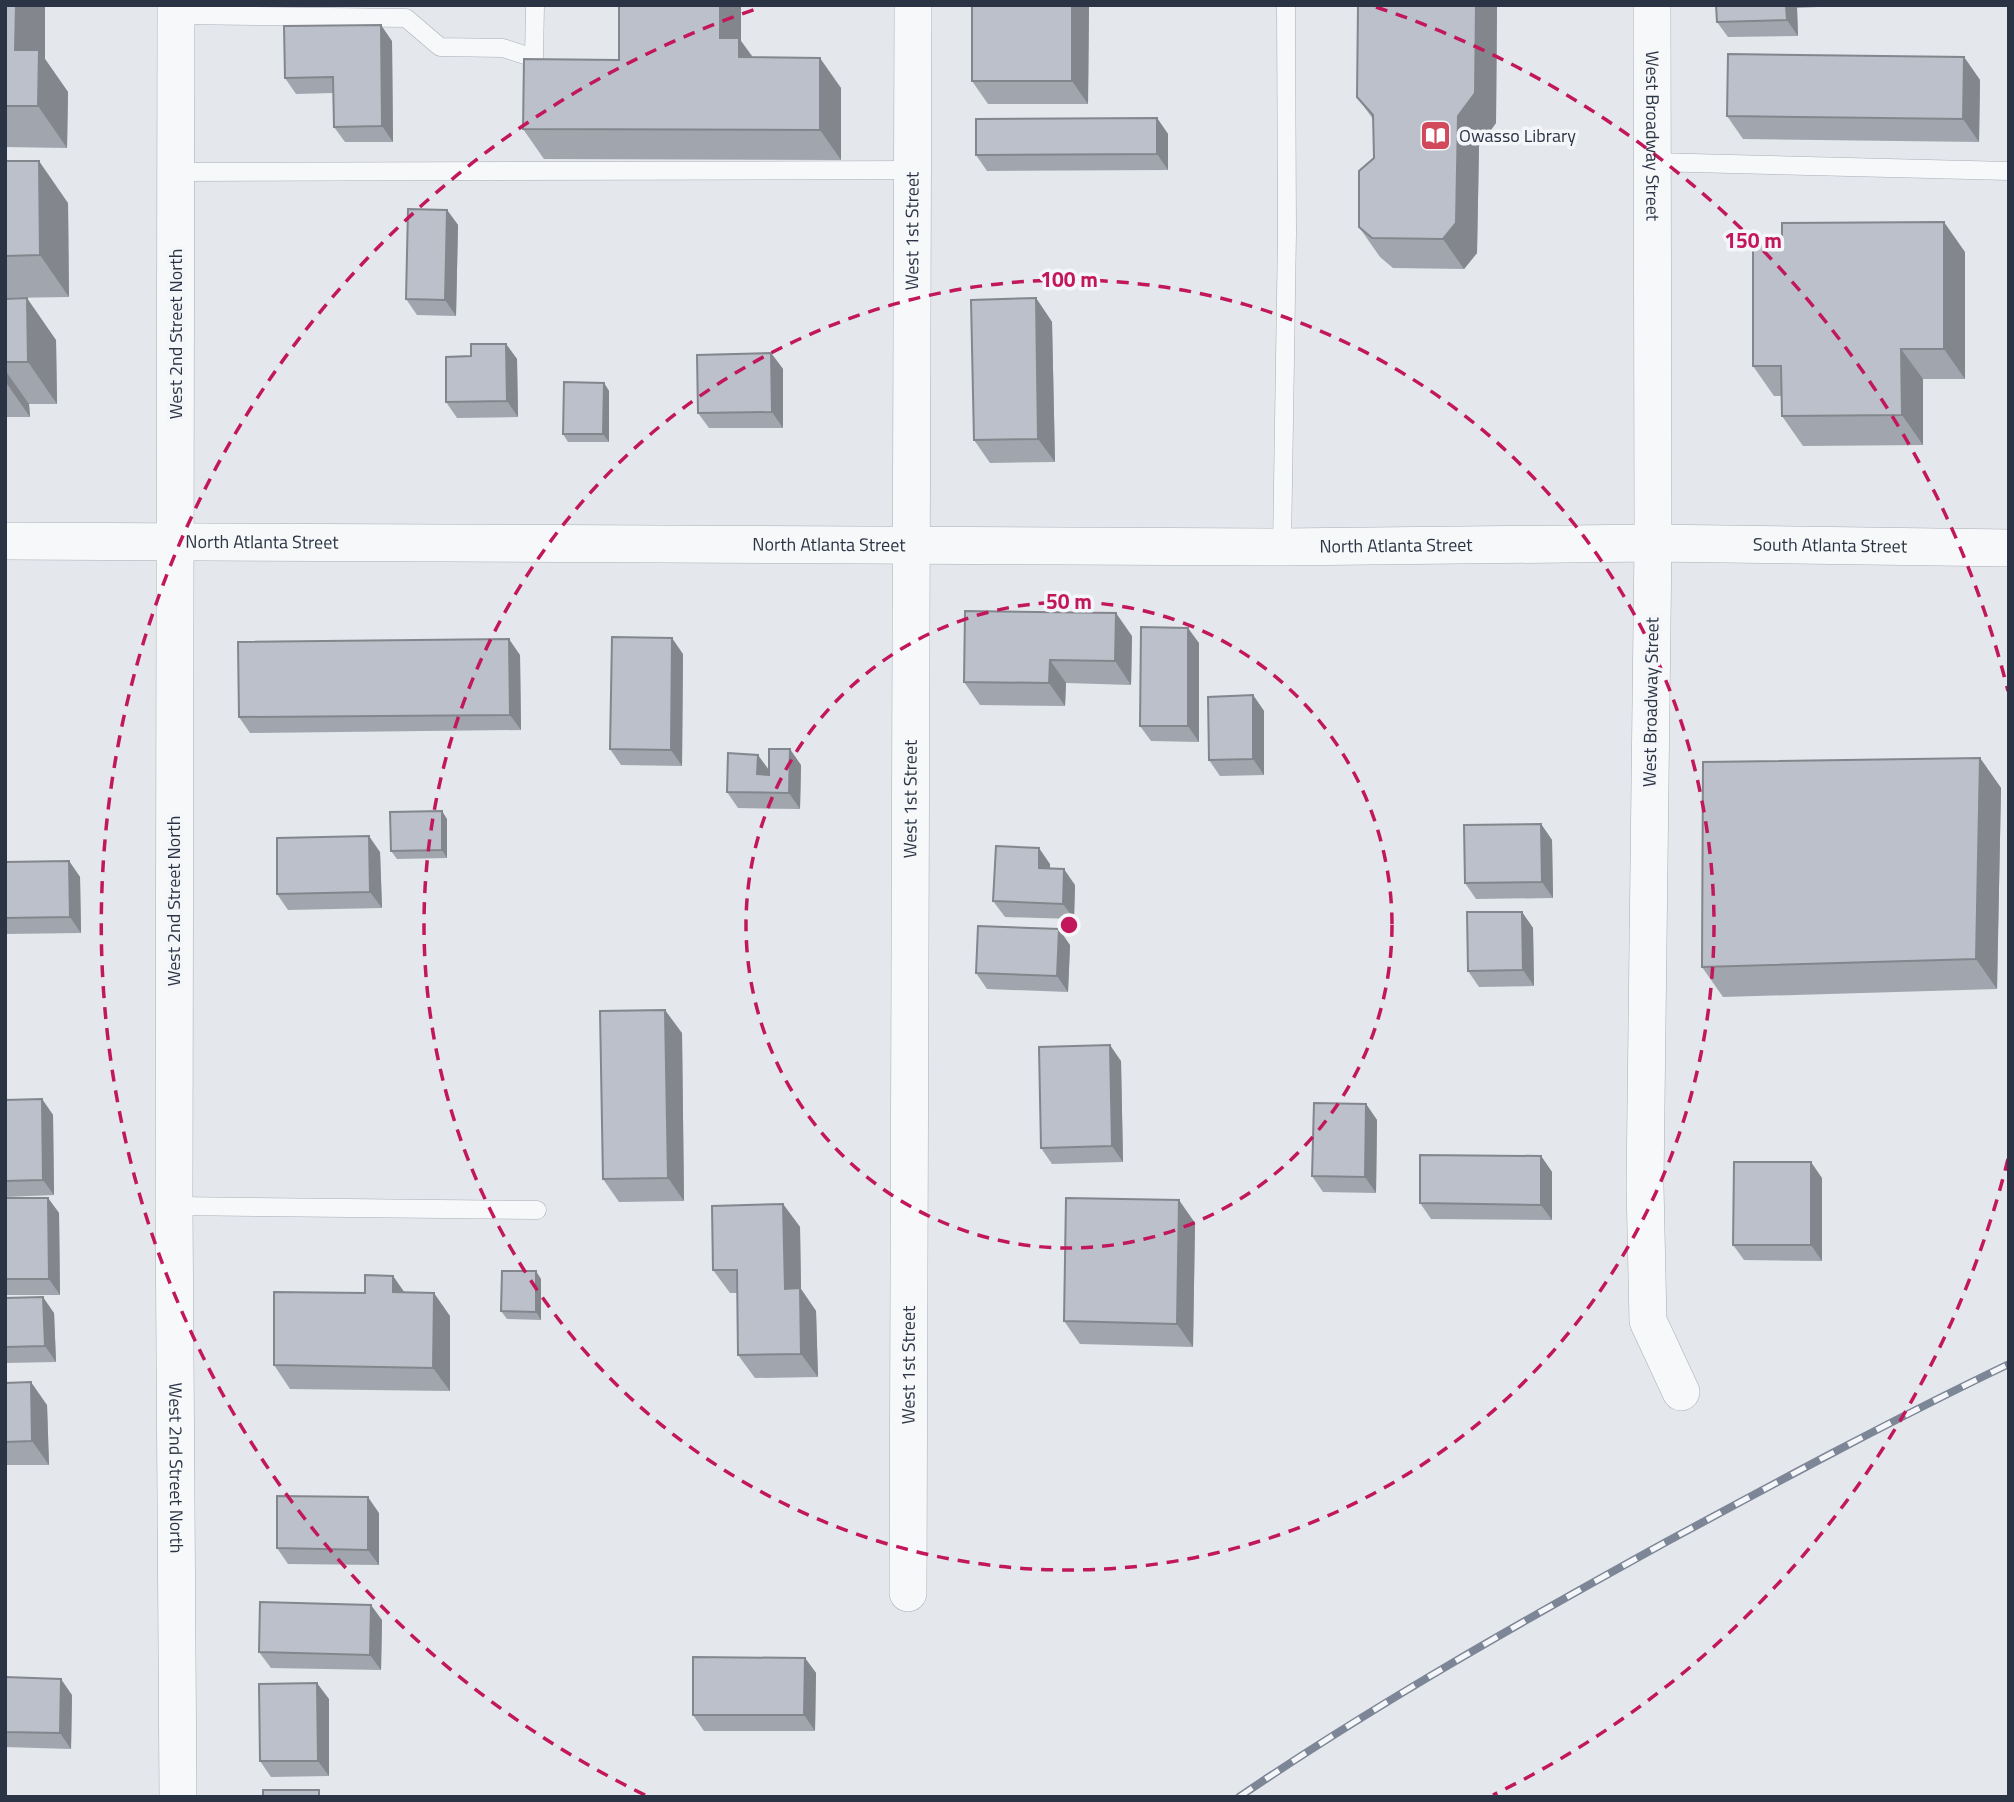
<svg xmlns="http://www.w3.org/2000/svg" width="2014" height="1802" viewBox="0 0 2014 1802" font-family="'Titillium Web',sans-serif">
	<rect width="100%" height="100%" fill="#e4e7ec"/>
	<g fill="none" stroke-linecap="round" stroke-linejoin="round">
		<defs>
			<g id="lane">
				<path d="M176,15L406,18L440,47L503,48L534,58L535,5"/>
				<path d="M1652,162L2009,171"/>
				<path d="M177,172L914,170"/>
				<path d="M1282,547L1287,233L1286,5"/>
				<path d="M174,1206L537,1210"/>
			</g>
			<g id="street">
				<path id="s1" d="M176,5L174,1206L178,1797"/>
				<path id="s2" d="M1652,5L1653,543L1645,1186L1648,1321L1681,1392"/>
				<path id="s3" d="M5,541L1282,547L1653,543L2009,548"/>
				<path id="s4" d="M908,1593L913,5"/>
			</g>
		</defs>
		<!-- lane casing -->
		<use href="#lane" stroke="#a9aeb7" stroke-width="19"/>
		<!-- street casing -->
		<use href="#street" stroke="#a9aeb7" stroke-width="38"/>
		<!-- lane -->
		<use href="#lane" stroke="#f7f8fa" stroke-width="18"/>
		<!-- street -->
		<use href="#street" stroke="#f7f8fa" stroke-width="37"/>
		<defs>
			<path id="rail" d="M1239,1797C1376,1704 1521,1622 1666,1542C1779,1481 1892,1420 2009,1364"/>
		</defs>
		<!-- rail casing -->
		<use href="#rail" stroke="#7d8696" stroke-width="8"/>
		<!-- rail -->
		<use href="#rail" stroke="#f4f6f9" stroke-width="5" stroke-dasharray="16" stroke-linecap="butt"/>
	</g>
	<!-- wall -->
	<g fill="#a1a5ae">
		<path d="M5,5H45V59L68,92L67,148L5,147Z"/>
		<path d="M619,5H741V41L753,57L841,88V160L544,159L523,129L619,60Z"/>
		<path d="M972,5H1089L1088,104H988L972,81Z"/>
		<path d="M1358,5H1497L1496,123L1479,146L1477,253L1464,269L1393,268L1380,257L1359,227L1374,158L1373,119L1357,97Z"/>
		<path d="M1716,5H1818V7L1797,8L1798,36L1728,37L1717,22Z"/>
		<path d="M392,41L393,142H345L334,127L333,93L296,94L285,78Z"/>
		<path d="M1964,57L1980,80L1979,142L1743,139L1727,116Z"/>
		<path d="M1157,118L1168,134V170L987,171L976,155Z"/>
		<path d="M5,161L68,203L69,297L5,298Z"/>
		<path d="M447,210L458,225L456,316L417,315L406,299Z"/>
		<path d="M1965,252V379H1923V445L1803,446L1782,416V396H1774L1753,366Z"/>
		<path d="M1036,298L1052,322L1055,462L990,463L974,440Z"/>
		<path d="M5,299L56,340L57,404H29L30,417H5Z"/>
		<path d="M506,344L517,359L518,417L457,418L446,402L471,356Z"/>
		<path d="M771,353L783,369V428H709L698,413Z"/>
		<path d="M604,383L609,391V442H568L563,434Z"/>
		<path d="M1132,636L1131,685L1066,683L1065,706L980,705L964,682Z"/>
		<path d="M1199,643V742L1151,741L1140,726Z"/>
		<path d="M683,654L682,766L621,765L610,749Z"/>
		<path d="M520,655L521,730L250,733L239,717Z"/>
		<path d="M1253,695L1264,711V775L1220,776L1209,760Z"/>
		<path d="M1980,758L2001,788L1997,989L1723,997L1702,967Z"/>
		<path d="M801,765L800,809L738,808L727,792Z"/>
		<path d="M447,819V858L397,859L391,851Z"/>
		<path d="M1541,824L1552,840L1553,898L1476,899L1465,883Z"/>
		<path d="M380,852L382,908L288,910L277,894Z"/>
		<path d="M69,861L80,877L81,933L5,934V862Z"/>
		<path d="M1050,864V869L1075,885L1074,919L1005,917L993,901Z"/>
		<path d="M1522,912L1533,928L1534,986L1479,987L1468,971Z"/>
		<path d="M1070,945L1068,992L987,989L976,973Z"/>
		<path d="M682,1033L684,1201L619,1202L603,1179Z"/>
		<path d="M1121,1061L1123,1162L1052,1164L1041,1148Z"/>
		<path d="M42,1099L53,1115L54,1195L5,1197V1100Z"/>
		<path d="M1366,1104L1377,1120L1376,1193L1323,1192L1312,1176Z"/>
		<path d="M1541,1156L1552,1172V1220L1431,1219L1420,1203Z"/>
		<path d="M1822,1178V1261L1744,1260L1733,1245Z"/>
		<path d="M5,1198H48L59,1213L60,1295H5Z"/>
		<path d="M783,1204L800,1227L801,1289L816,1311L818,1377L755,1378L738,1355L737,1293H730L713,1270Z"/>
		<path d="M1195,1223L1193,1347L1080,1344L1064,1321Z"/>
		<path d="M393,1276L404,1292L450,1316V1391L290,1389L274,1365L365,1293Z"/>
		<path d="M541,1279V1320L507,1319L501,1311Z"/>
		<path d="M5,1298L54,1313L56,1362L5,1363Z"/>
		<path d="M5,1383L47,1405L49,1465H5Z"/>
		<path d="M379,1513V1565L288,1564L277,1548Z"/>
		<path d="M382,1620L381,1670L271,1668L259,1652Z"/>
		<path d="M805,1658L816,1673L815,1731H704L693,1715Z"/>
		<path d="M5,1677L72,1695L71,1749L5,1747Z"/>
		<path d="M329,1699V1776L271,1777L260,1761Z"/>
	</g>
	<!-- shaded-wall -->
	<g fill="#83868d">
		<path d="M16,5H45V59L68,92L67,148L38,106L15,50Z"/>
		<path d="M720,5H741V41L760,68L741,60L720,38Z"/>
		<path d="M1072,5H1089L1088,104L1072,81Z"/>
		<path d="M1476,5H1497L1496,123L1479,146L1477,253L1464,269L1443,239L1458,116Z"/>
		<path d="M1786,5H1795L1797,8L1798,36L1787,20Z"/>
		<path d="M381,25L392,41L393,142L382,126Z"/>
		<path d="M1964,57L1980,80L1979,142L1963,119Z"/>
		<path d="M820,58L841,88V160L820,130Z"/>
		<path d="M1157,118L1168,134V170L1157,154Z"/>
		<path d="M39,161L68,203L69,297L40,255Z"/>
		<path d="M447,210L458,225L456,316L445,300Z"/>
		<path d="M1944,222L1965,252V379L1944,349Z"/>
		<path d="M27,298L56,340L57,404L28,362Z"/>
		<path d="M1036,298L1052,322L1055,462L1038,439Z"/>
		<path d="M506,344L517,359L518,417L507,401Z"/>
		<path d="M1901,349L1923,379V445L1902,415Z"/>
		<path d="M771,353L783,369V428L772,412Z"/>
		<path d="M5,370L29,404L30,417L5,381Z"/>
		<path d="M604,383L609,391V442L603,434Z"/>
		<path d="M1116,613L1132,636L1131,685L1115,661Z"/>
		<path d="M1188,628L1199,643V742L1188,726Z"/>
		<path d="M672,638L683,654L682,766L671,750Z"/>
		<path d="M509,639L520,655L521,730L510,715Z"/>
		<path d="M1050,660L1066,683L1065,706L1049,683Z"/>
		<path d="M1253,695L1264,711V775L1253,759Z"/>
		<path d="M790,749L801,765L800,809L789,793Z"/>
		<path d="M758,755L769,770L768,790L757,774Z"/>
		<path d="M1980,758L2001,788L1997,989L1976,959Z"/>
		<path d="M442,811L447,819V858L442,850Z"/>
		<path d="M1541,824L1552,840L1553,898L1542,882Z"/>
		<path d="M369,836L380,852L382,908L370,892Z"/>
		<path d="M1039,848L1050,864V884L1039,868Z"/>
		<path d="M69,861L80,877L81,933L70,917Z"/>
		<path d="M1064,869L1075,885L1074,919L1063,904Z"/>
		<path d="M1522,912L1533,928L1534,986L1523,970Z"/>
		<path d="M1059,929L1070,945L1068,992L1057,976Z"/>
		<path d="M665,1010L682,1033L684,1201L668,1178Z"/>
		<path d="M1110,1045L1121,1061L1123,1162L1112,1146Z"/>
		<path d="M42,1099L53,1115L54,1195L43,1180Z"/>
		<path d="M1366,1104L1377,1120L1376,1193L1365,1177Z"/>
		<path d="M1541,1156L1552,1172V1220L1541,1205Z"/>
		<path d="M1811,1162L1822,1178V1261L1811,1245Z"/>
		<path d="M48,1198L59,1213L60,1295L49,1279Z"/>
		<path d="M1179,1200L1195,1223L1193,1347L1177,1324Z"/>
		<path d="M783,1204L800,1227L801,1289L816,1311L818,1377L801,1354L785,1289Z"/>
		<path d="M536,1271L541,1279V1320L536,1312Z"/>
		<path d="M393,1276L409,1299L393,1292Z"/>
		<path d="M434,1293L450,1316V1391L433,1368Z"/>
		<path d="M43,1297L54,1313L56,1362L45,1346Z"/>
		<path d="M31,1382L47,1405L49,1465L32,1441Z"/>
		<path d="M368,1497L379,1513V1565L368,1550Z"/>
		<path d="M371,1605L382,1620L381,1670L370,1655Z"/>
		<path d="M805,1658L816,1673L815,1731L804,1715Z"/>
		<path d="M61,1679L72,1695L71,1749L60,1733Z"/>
		<path d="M317,1683L329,1699V1776L318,1761Z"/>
	</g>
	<!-- building -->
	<g fill="#bbc0ca" stroke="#83868d" stroke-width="2">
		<path d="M5,5H16L15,50H39L38,106H5Z"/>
		<path d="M619,5H720V38H739V57L820,58V130L523,129L524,59L619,60Z"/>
		<rect x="972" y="5" width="100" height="76"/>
		<path d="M1358,5H1476L1475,93L1458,116L1456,223L1443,239L1372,238L1359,227V171L1374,158L1373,115L1357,97Z"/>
		<path d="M1716,5H1786L1787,20L1717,22Z"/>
		<path d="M381,25L382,126L334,127L333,77L285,78L284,26Z"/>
		<path d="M1728,54L1964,57L1963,119L1727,116Z"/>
		<path d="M1157,118V154L976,155V119Z"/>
		<path d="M5,161H39L40,255L5,256Z"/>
		<path d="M408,209L447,210L445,300L406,299Z"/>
		<path d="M1944,222V349H1901L1902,415L1782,416L1781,366H1753V245H1782V223Z"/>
		<path d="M27,298L28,362H5V299Z"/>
		<path d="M1036,298L1038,439L974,440L971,300Z"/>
		<path d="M471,344H506L507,401L446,402V357L471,356Z"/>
		<path d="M771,353L772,412L698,413L697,355Z"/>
		<path d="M564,382L604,383L603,434H563Z"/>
		<path d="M965,611L1116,613L1115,661L1050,660L1049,683L964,682Z"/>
		<path d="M1141,627L1188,628V726H1140Z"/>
		<path d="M612,637L672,638L671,750L610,749Z"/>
		<path d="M509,639L510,715L239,717L238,642Z"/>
		<path d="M1253,695V759L1209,760L1208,697Z"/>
		<path d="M769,749H790L789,793L727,792L728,753L758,755L757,774L769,775Z"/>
		<path d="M1980,758L1976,959L1702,967L1703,762Z"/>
		<path d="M442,811V850L391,851L390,812Z"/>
		<path d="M1541,824L1542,882L1465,883L1464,825Z"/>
		<path d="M369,836L370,892L277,894V838Z"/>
		<path d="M996,846L1039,848V868L1064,869L1063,904L993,901Z"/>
		<path d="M69,861L70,917L5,918V862Z"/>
		<path d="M1467,912H1522L1523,970L1468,971Z"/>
		<path d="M978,926L1059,929L1057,976L976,973Z"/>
		<path d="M665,1010L668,1178L603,1179L600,1011Z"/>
		<path d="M1110,1045L1112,1146L1041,1148L1039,1047Z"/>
		<path d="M42,1099L43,1180L5,1181V1100Z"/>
		<path d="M1314,1103L1366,1104L1365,1177L1312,1176Z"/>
		<path d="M1420,1155L1541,1156V1205L1420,1203Z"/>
		<path d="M1734,1162H1811V1245H1733Z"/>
		<path d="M5,1198H48L49,1279H5Z"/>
		<path d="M1066,1198L1179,1200L1177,1324L1064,1321Z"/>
		<path d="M783,1204L785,1289L800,1288L801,1354L738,1355L737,1270H713L712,1206Z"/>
		<path d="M502,1271H536V1312L501,1311Z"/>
		<path d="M365,1275L393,1276V1292L434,1293L433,1368L274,1365V1292L365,1293Z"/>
		<path d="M43,1297L45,1346L5,1347V1298Z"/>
		<path d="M31,1382L32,1441L5,1442V1383Z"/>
		<path d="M277,1496L368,1497V1550L277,1548Z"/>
		<path d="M260,1602L371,1605L370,1655L259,1652Z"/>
		<path d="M693,1657L805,1658L804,1715H693Z"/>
		<path d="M5,1677L61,1679L60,1733L5,1732Z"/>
		<path d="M317,1683L318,1761H260L259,1684Z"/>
		<rect x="263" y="1790" width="56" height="7"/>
	</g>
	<!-- distance rings -->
	<g fill="none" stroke="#c2185b" stroke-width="3.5" stroke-dasharray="12 9">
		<circle cx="1069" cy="925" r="323"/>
		<circle cx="1069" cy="925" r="645"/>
		<path d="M2008 1159A968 968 0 0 1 1493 1795M645 1795A968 968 0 0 1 762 7M1376 7A968 968 0 0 1 2008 691"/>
	</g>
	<!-- icons -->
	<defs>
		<symbol id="library-square" viewBox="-11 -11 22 22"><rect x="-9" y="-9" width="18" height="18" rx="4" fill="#d1495b" stroke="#f4f6f9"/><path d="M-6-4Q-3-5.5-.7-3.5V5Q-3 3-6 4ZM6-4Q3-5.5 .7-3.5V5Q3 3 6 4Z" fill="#fff"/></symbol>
	</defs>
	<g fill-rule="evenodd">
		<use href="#library-square" x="1418" y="118" width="35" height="35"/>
	</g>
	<g text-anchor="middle" stroke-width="7" stroke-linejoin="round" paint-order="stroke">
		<!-- street labels -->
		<g font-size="18" fill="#2b3445" stroke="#f4f6f9">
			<text dy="6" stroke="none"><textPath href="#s2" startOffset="131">West Broadway Street</textPath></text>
			<text dy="6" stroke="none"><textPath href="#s4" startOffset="1362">West 1st Street</textPath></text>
			<text transform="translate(176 334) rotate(-90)" y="6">West 2nd Street North</text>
			<text dy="6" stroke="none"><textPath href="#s3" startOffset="257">North Atlanta Street</textPath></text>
			<text dy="6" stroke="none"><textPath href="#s3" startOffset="824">North Atlanta Street</textPath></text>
			<text dy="6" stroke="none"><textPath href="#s3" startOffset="1391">North Atlanta Street</textPath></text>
			<text dy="6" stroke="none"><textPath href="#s3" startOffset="1825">South Atlanta Street</textPath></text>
			<text transform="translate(1651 702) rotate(-89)" y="6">West Broadway Street</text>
			<text dy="6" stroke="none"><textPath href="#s4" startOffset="794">West 1st Street</textPath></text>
			<text transform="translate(174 901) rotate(-90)" y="6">West 2nd Street North</text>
			<text dy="6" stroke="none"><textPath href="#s4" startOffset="228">West 1st Street</textPath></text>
			<text dy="6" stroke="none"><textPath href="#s1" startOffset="1463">West 2nd Street North</textPath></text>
		</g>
		<!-- poi labels -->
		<g font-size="18" fill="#2b3445" stroke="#f4f6f9" text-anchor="start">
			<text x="1459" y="142">Owasso Library</text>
		</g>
	</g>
	<circle cx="1069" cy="925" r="10" fill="#c2185b" stroke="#f4f6f9" stroke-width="3.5"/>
	<g font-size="21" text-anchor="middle" font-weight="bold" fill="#c2185b" stroke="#f4f6f9" stroke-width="7" stroke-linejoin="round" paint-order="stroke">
		<text x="1753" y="248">150 m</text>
		<text x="1069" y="287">100 m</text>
		<text x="1069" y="609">50 m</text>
	</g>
	<!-- border -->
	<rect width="2014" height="1802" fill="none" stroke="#2b3445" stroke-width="14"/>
</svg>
